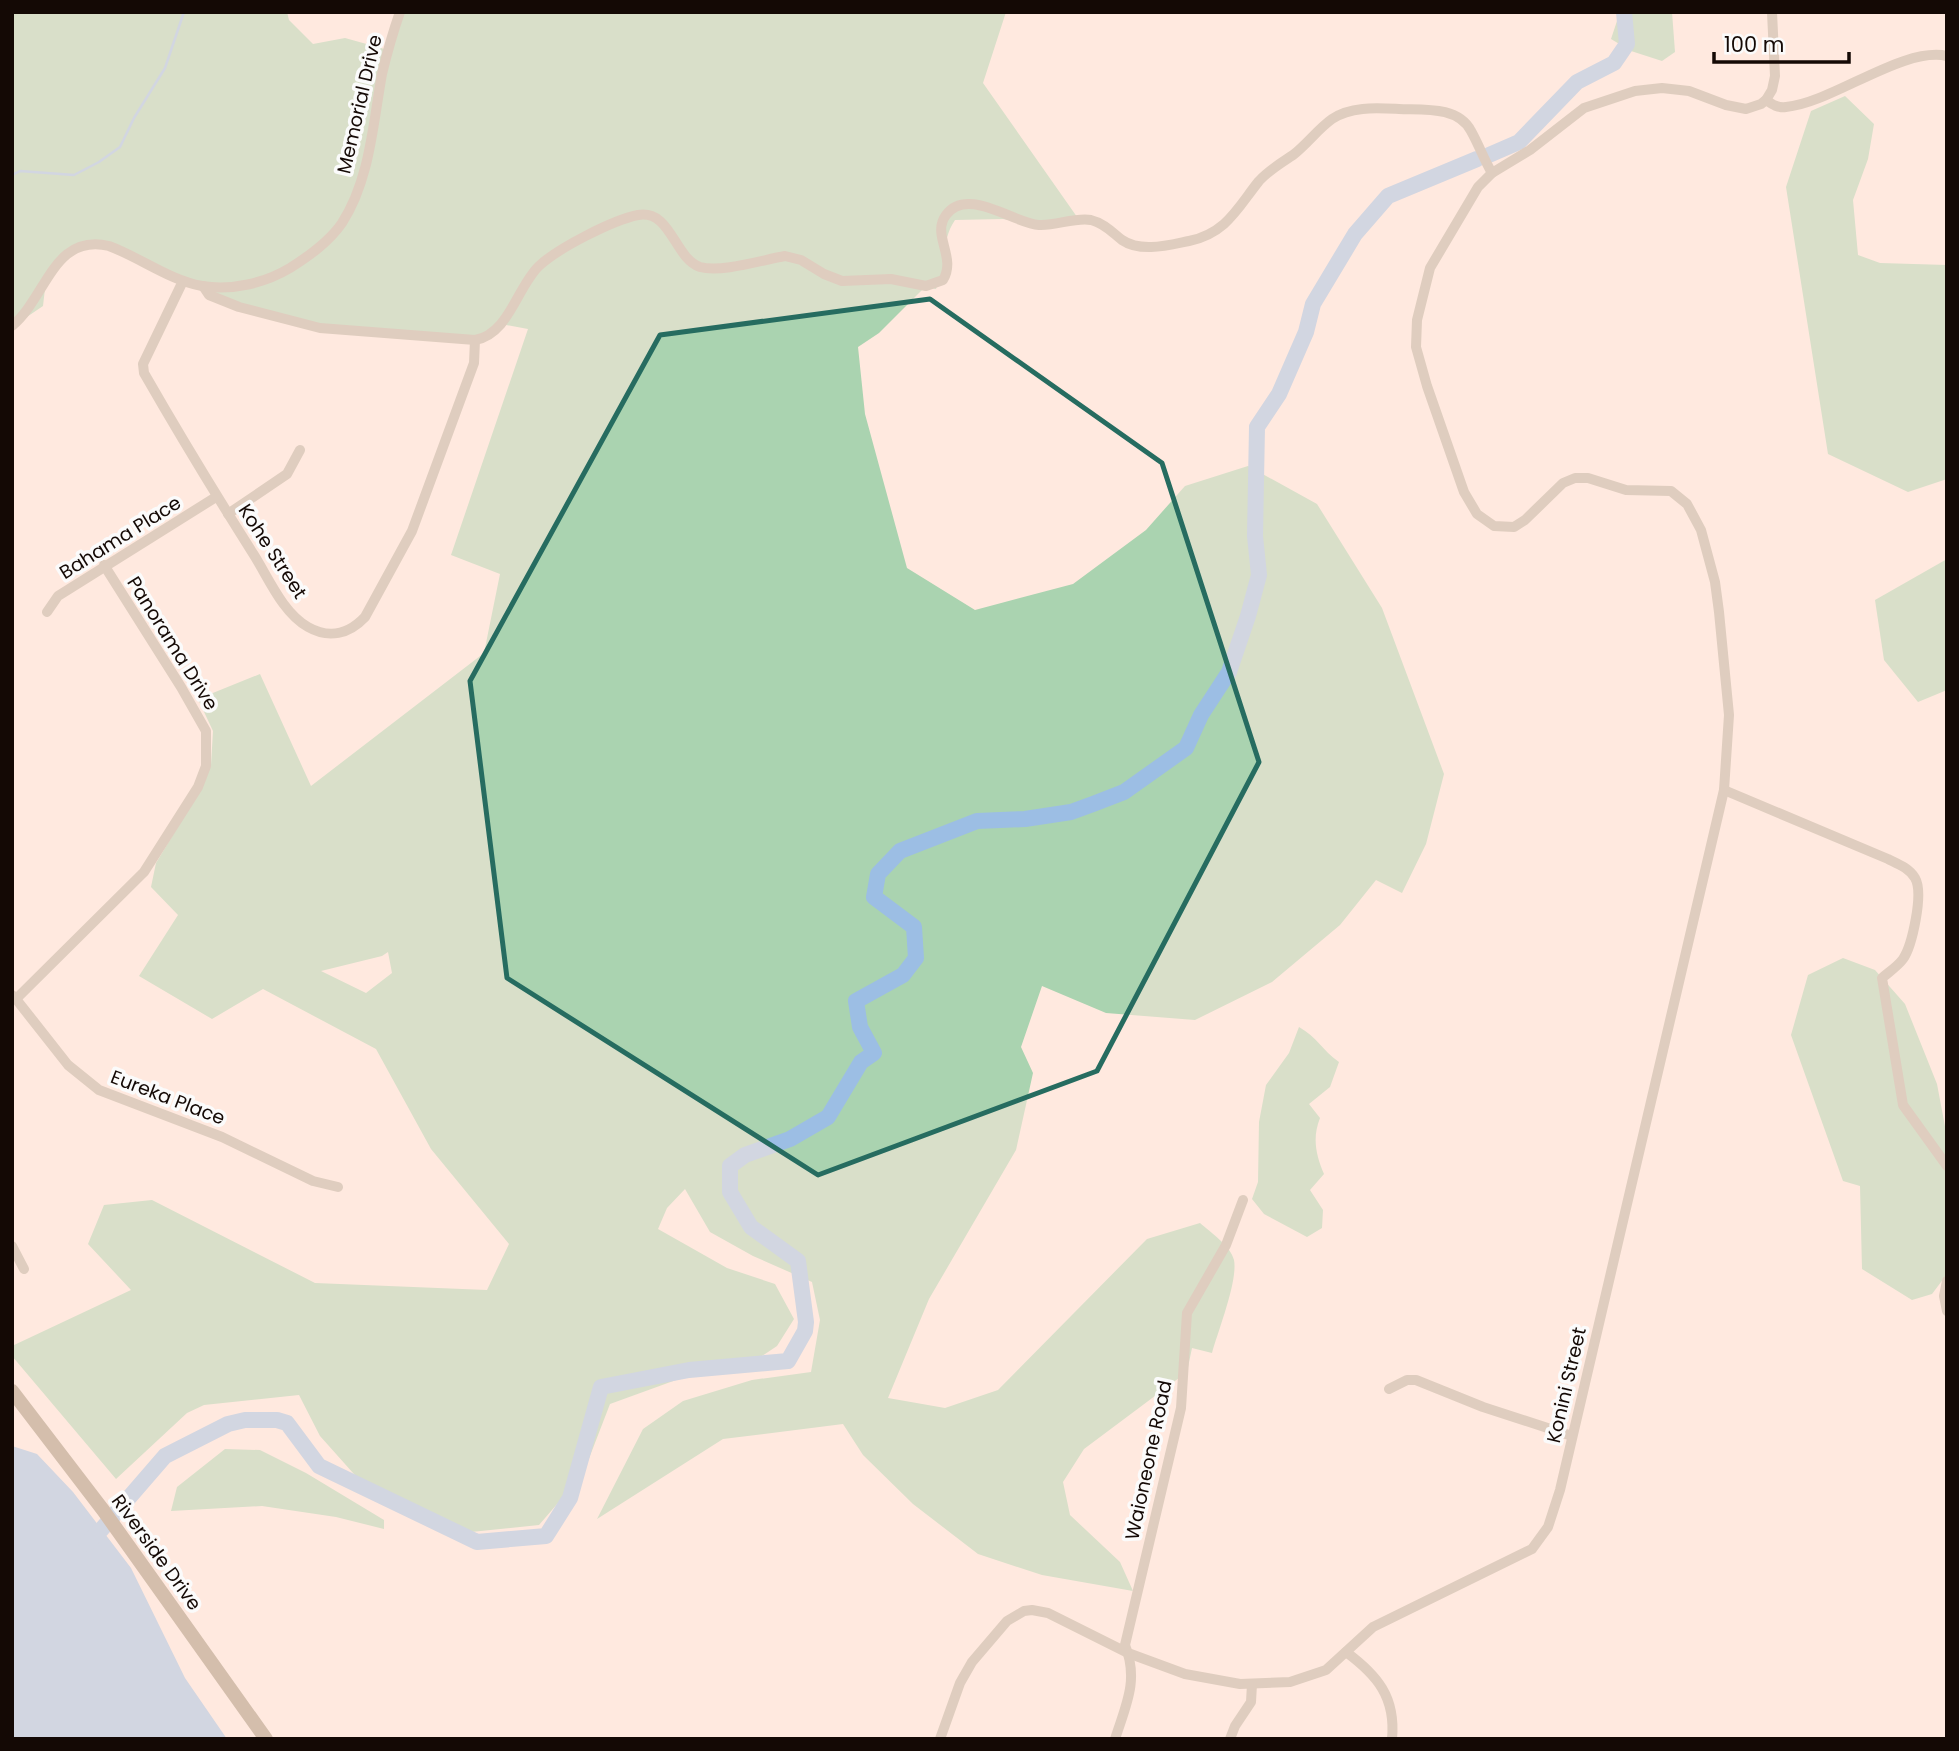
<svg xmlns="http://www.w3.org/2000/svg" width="1959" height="1751" viewBox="0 0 1959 1751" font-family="Poppins,sans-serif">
	<rect width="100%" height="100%" fill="#ffe9df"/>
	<!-- green -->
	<g fill="#aad3b0" fill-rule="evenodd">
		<path d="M12,12H287L289,20L313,44L345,38L388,50L403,12H1006L983,83L1082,224H1032L1003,219L955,220C945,235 945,248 944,266C943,273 939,281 936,289L925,287L879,333L858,347L865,414L907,568L975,610L1073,584L1146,530L1185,486L1248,466L1317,504L1382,608L1444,774L1426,844L1402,893L1376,880L1340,925L1272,982L1195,1020L1106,1013L1042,986L1021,1047L1033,1073L1016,1150L929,1299L888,1398L945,1408L998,1390L1147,1239L1200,1223C1210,1232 1231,1246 1234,1260C1238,1281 1218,1331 1212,1353L1192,1348L1187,1372L1084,1449L1063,1482L1070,1515L1120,1562L1133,1591L1042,1575L978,1554L913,1504L863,1455L843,1424L723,1439L597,1519L643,1429L683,1401L752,1380L811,1372L820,1320L812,1282L753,1256L710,1232L685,1189L667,1208L658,1229L727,1268L775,1284L794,1319L777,1346L744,1368L687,1376L610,1404L583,1474L539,1525L471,1532L370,1492L320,1436L299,1395L204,1405L187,1413L116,1479L12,1356V1346L131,1290L88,1244L104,1205L152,1200L315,1283L487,1290L509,1244L431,1149L376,1049L263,989L212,1019L139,976L178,915L151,887L156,863L203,785L211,765L213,731L198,699L260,674L311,786L484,653L500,574L451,555L528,329L501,324L478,340L323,328L238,306L92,240L47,271L43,306L12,327ZM388,952L392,973L366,993L321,971L382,956Z"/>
		<path d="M1620,12H1672L1675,52L1662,61L1631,51L1611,39Z"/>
		<path d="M1845,96L1874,124L1868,159L1853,200L1858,255L1880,263L1947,265V479L1908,492L1828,454L1786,187L1811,111Z"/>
		<path d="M1947,559V690L1918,702L1884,660L1875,600Z"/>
		<path d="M1843,958L1875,970L1905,1004L1937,1084L1947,1137V1274L1932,1294L1912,1300L1862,1269L1860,1186L1843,1181L1791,1035L1808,975Z"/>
		<path d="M1299,1027C1317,1037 1322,1050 1339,1062L1330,1087L1309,1104L1320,1118C1312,1138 1316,1155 1324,1174L1310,1190L1323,1210L1322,1228L1307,1237L1264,1214L1252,1199L1258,1182L1259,1122L1266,1085L1289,1053Z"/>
		<path d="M225,1449L260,1450L306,1473L384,1520V1529L336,1517L262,1506L171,1511L177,1487Z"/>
	</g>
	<!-- water -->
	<path fill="#9cbee4" d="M12,1446L37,1454L73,1492L131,1568L185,1678L227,1739H12Z"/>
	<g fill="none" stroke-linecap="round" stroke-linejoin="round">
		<!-- stream -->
		<path stroke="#9cbee4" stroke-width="2.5" d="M12,175L20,171L74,175L99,162L120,147L134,118L165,68L184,12"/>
		<!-- river -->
		<g stroke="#9cbee4" stroke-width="16">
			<path d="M1489,155L1519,142L1577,82L1614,63L1627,44L1624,12"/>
			<path d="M86,1544L101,1530L165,1456L228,1424L245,1420H277L287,1423L319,1466L477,1542L546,1536L570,1498L601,1387L689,1370L788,1361L805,1331L806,1322L798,1261L751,1227L730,1192V1166L745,1155L790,1139L828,1117L861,1062L874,1053L860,1027L856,1001L903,975L916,958L914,927L874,897L878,874L900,851L977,821L1025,819L1071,812L1093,804L1124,792L1186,748L1201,715L1229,672L1248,616L1259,575L1255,536L1257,427L1279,394L1306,332L1313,304L1355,234L1388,196L1477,159"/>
		</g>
		<!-- minor -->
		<g stroke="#b9ab99" stroke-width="10">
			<path d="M1766,100C1773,105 1778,108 1786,107C1832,103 1903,46 1947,56"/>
			<path d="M183,281L143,364L144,373C179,434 216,495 254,555C269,579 283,613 308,627C329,639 349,634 365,617L412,531L474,363L475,340"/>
			<path d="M203,286L209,295L239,307L320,328L475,340C509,334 517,287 539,266C558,248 613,220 638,215C671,209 674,258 700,267C721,273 762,260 785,256L801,260L824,274L842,281L891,279L926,286L943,280C957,257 931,235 946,215C967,186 1013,223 1039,225C1056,226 1075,217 1091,220C1104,223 1113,233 1122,240C1141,253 1169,245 1189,241C1227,233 1238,207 1259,181C1269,170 1281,163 1293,155C1307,144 1318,129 1332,119C1351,106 1377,108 1399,109C1423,110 1458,106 1471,131C1479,145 1484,160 1492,173"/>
			<path d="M12,326C47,297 53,233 109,246C141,258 169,280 202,286C232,291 265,283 290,268C309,256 329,242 342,223C370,180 373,123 382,74C387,53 393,32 400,12"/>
			<path d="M228,514L287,474L300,450"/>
			<path d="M47,612L58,596L216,497"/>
			<path d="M1724,790L1888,859C1898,864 1909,868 1915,878C1924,893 1912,946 1903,959C1898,966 1889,972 1882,978L1903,1105L1947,1166"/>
			<path d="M12,995L16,999L144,872L198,787L206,766V731L181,687L104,565"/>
			<path d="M16,999L68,1065L99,1090L222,1137L313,1181L338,1187"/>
			<path d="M12,1246L24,1269"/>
			<path d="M1947,1281L1944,1296L1947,1311"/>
			<path d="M1389,1389L1407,1380H1416L1483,1407L1572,1436"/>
			<path d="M1346,1652C1377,1675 1396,1697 1392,1739"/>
			<path d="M940,1739L960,1683L972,1662L1007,1621L1024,1611L1032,1610L1048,1613L1128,1653L1185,1674L1240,1684L1290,1682L1326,1670L1373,1627L1532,1549L1548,1527L1560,1490L1724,790L1729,715L1719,612L1715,582L1701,530L1687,504L1671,491L1626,490L1588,478H1575L1563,483L1525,520L1514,527L1494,526L1477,514L1464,492L1427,386L1416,347L1417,320L1430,268L1478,187L1492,173L1530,150L1584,108L1635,91L1662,88L1689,91L1726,105L1746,109L1761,104L1766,100L1772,90L1775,76L1772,12"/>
			<path d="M1115,1739C1126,1705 1139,1680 1125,1645L1181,1408L1187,1313L1226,1245L1243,1200"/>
			<path d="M1230,1739L1235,1726L1251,1702L1252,1684"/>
		</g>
		<!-- secondary -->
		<path stroke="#9f8a70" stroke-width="14" d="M12,1391L103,1510L266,1739"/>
	</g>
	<!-- marked area -->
	<path d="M0 0H1959V1751H0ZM930,299L1162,463L1259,762L1097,1071L818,1175L507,978L470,681L660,335Z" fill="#ffe9df" fill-opacity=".55" fill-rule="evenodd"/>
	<path fill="none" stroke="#266c60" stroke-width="5" stroke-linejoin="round" d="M930,299L1162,463L1259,762L1097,1071L818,1175L507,978L470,681L660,335Z"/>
	<g text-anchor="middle" stroke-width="7" stroke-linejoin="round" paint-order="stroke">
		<!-- street labels -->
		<g font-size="19" fill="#140905" stroke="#fbfbfb">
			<text transform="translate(359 104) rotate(-77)" y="7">Memorial Drive</text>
			<text transform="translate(120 537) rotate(-32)" y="7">Bahama Place</text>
			<text transform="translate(273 551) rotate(57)" y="7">Kohe Street</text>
			<text transform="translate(173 643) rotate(58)" y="7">Panorama Drive</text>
			<text transform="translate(168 1097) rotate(21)" y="7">Eureka Place</text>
			<text transform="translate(1566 1385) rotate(-77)" y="7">Konini Street</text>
			<text transform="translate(1148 1460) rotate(-78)" y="7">Waioneone Road</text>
			<text transform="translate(157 1552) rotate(54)" y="7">Riverside Drive</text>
		</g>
	</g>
	<!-- border -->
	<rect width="1959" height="1751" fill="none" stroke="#140905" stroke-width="28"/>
	<!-- scale -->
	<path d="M1714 52v10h135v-10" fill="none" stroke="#140905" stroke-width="3.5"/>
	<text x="1724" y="52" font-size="21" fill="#140905" stroke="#fbfbfb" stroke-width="5" paint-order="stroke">100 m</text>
</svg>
